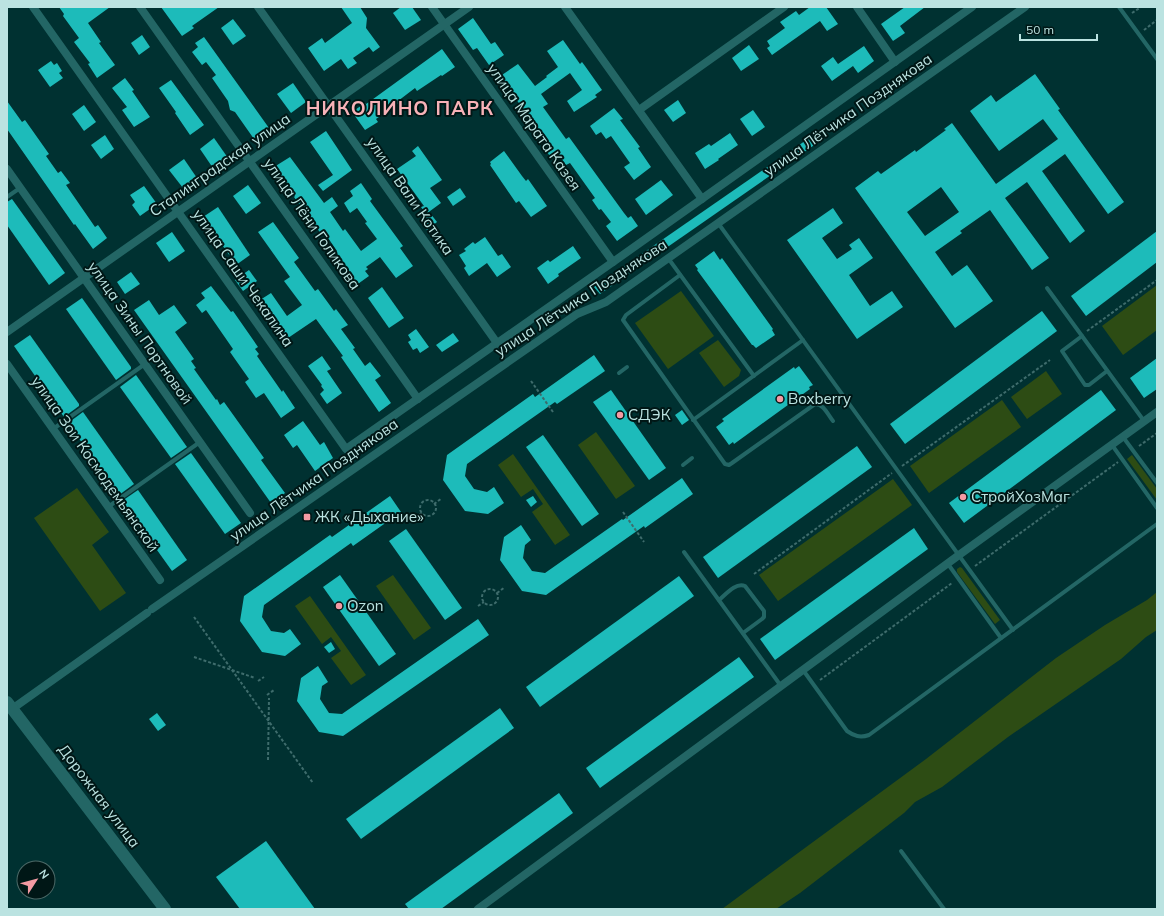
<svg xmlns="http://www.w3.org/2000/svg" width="1164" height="916" viewBox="0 0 1164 916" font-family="Mulish,sans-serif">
	<rect width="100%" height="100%" fill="#003131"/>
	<!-- green -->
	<g fill="#2d4c14">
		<path d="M1157,285V330L1123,355L1102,326Z"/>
		<path d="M681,291L714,336L668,369L635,323Z"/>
		<path d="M718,340L741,370L739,376L724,387L699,353Z"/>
		<path d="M1046,371L1062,394L1027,419L1011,397Z"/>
		<path d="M1002,400L1021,427L929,493L910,466Z"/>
		<path d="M596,432L635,486L616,499L578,445Z"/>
		<path d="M513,454L570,535L555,545L532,512L543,504L533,489L521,497L498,465Z"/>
		<path d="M1132,455L1157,489V500L1127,459Z"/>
		<path d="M893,479L912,505L778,601L759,575Z"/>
		<path d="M77,488L109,532L92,545L126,593L100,611L34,518Z"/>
		<path d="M960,567L962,568L1000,620L995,624L957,572V569Z"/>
		<path d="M393,575L431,628L414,640L376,586Z"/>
		<path d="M1157,592V630L1146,637L1121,659L1008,737L942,787L915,802L904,813L800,893L776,909H722L926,759L1056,658L1105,625L1147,600Z"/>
		<path d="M310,596L366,675L351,685L331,658L341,651L331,637L322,644L295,606Z"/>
	</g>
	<!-- building -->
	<g fill="#1dbbba" fill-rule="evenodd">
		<path d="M59,7H110L88,23L101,42L99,43L115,65L97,78L88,64L90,63L74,42L79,38L63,16L64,14Z"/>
		<path d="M161,7H219L192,26L194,28L182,36Z"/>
		<path d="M341,7H360L367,18L366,28L380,47L373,52L369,47L353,58L357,63L348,69L341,59L324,71L308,48L322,38L325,43L352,23Z"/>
		<path d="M401,7H412L421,20L405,30L393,13Z"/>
		<path d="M810,7H826L838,24L827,31L820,21L772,55L767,48L770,46L767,41L785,28L780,22L796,11L799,15Z"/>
		<path d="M905,7H925L900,26L905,33L893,41L881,24Z"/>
		<path d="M473,18L491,44L495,42L504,55L489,65L477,48L473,50L458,29Z"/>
		<path d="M233,19L246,36L233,45L221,28Z"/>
		<path d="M142,35L150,47L139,55L131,43Z"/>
		<path d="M204,37L269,128L254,139L235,112L230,110L228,101L212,78L216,75L206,62L202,65L192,52L198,47L195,43Z"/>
		<path d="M563,40L580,64L582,62L585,66L602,90L595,95L597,97L574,112L567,101L582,90L570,73L541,94L548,104L543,107L566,139L569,137L624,213L628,218L631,216L638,226L617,241L606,226L611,222L601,209L599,210L592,200L595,198L570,163L566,165L559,155L552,159L547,152L550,150L532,125L535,124L499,77L518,64L535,86L547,77L546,76L558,67L547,51Z"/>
		<path d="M749,45L759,59L741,71L732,58Z"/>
		<path d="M864,46L874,61L858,73L853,66L832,81L821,66L833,57L838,64Z"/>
		<path d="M442,49L455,67L442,76L441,75L417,91L415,88L398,101L399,103L376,119L378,122L365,130L352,112L365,103L366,104L369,102Z"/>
		<path d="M51,61L54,65L57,63L62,71L59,73L63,78L50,87L38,70Z"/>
		<path d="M1035,74L1060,109L1058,110L1124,202L1108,214L1065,154L1042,171L1085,231L1070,243L1027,182L1005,198L1049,258L1032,270L990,210L960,231L962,233L935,252L952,276L967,265L993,301L955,328L855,188L878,171L881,174L915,150L916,152L946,130L944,129L952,123L996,184L1058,139L1043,119L999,151L970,111L991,95L996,102ZM941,187L959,212L925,236L907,212Z"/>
		<path d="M125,78L134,90L132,91L150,117L134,127L122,110L127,107L112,88Z"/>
		<path d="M171,80L204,125L190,135L175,113L176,112L159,88Z"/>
		<path d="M293,83L306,102L291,113L277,94Z"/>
		<path d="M678,100L686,113L673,122L664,110Z"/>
		<path d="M7,101L22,122L25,120L49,154L46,156L58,173L61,171L70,183L66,185L95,227L98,225L107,238L93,249L75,224L74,225L7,129Z"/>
		<path d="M84,105L96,122L84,131L72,114Z"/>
		<path d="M614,108L623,119L620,120L640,147L638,148L651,167L634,180L624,167L630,163L611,136L606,139L601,132L596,135L590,126Z"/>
		<path d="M753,110L765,127L752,136L740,119Z"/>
		<path d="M326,131L352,170L323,191L318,185L333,175L310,142Z"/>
		<path d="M730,133L738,145L718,159L719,160L705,169L695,153L709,144L711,146Z"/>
		<path d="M815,134L820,141L600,294L594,287Z"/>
		<path d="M105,135L114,149L101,159L91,145Z"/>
		<path d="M214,138L228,158L213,168L200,149Z"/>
		<path d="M418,146L442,180L430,188L441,203L426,214L421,207L424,206L397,169L416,156L412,151Z"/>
		<path d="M504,151L522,176L526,181L528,179L547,206L531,217L519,201L516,203L490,165L491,164L490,162Z"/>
		<path d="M290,157L324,203L332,197L338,206L330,212L343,231L345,229L361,251L377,239L365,223L367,222L357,208L350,213L344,203L353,196L350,191L361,183L372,199L370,201L403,246L400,248L413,266L396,278L380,257L366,267L368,269L365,271L369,276L355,286L343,268L346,266L336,252L337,251L324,232L321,234L313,222L314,221L301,203L299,204L294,197L295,196L274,167Z"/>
		<path d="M184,159L197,178L183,188L169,170Z"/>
		<path d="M661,180L673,195L646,215L635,199Z"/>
		<path d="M248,185L261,203L246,214L233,196Z"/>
		<path d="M144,186L157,204L140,216L132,205L135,202L130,195Z"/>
		<path d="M460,188L466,197L453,206L447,197Z"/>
		<path d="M12,199L65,273L49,285L7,225V202Z"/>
		<path d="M218,207L250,255L236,265L203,217Z"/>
		<path d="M833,208L843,223L822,238L837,259L852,249L849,245L859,238L873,258L849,275L870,306L892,291L903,307L857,339L787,240Z"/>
		<path d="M430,213L437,222L427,230L420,220Z"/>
		<path d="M273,222L299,258L294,262L315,291L318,289L334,311L336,309L348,325L341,329L355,348L353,349L365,366L370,362L381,376L375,380L391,403L379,412L341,357L343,356L316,319L288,338L260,300L271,293L287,316L302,305L284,281L290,277L258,232Z"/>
		<path d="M1157,231V262L1086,316L1071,296Z"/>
		<path d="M172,232L185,251L169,262L156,243Z"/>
		<path d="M485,237L498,256L502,254L511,267L497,277L487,263L469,276L464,268L466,266L459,255L466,251L464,249L473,242L475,244Z"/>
		<path d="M573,246L581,258L558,274L559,276L548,284L537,268L548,260L550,262Z"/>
		<path d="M714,251L720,260L722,258L773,329L772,330L775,335L756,348L753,345H752L697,270L698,269L695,265Z"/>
		<path d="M249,270L257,281L243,291L235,280Z"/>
		<path d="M131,272L140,284L125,294L117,282Z"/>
		<path d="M211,286L231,312L233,311L258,347L255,349L259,354L257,356L282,392L283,390L295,408L281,418L264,393L256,398L245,382L249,379L230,352L233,349L206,310L202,313L196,305L205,298L201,293Z"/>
		<path d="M382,287L404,318L389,328L368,298Z"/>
		<path d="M82,298L131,367V369L116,380L66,309Z"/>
		<path d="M149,300L159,315L174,305L187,323L175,332L194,359L191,361L196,368L194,369L216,400L217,399L220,405L224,402L264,458L261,460L285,493L271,503L134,310Z"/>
		<path d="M1042,311L1057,331L905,444L890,424Z"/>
		<path d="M416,329L429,347L420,353L417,348L413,350L408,342L411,340L408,335Z"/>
		<path d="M453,333L459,341L442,352L436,345Z"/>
		<path d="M30,335L79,404V406L64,417L14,346Z"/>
		<path d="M594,355L605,371L557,404L555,402L467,464L465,476L474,489L487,492L494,487L504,503L488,514L465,511L443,480L447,455L533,394L535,397Z"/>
		<path d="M322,356L331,369L327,371L342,393L327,404L320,394L324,390L321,386L322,385L308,366Z"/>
		<path d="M1157,358V389L1144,398L1130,378Z"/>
		<path d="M799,366L813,385L809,387L810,389L734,444L733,442L729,445L716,427L724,421L722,419L794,367L795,369Z"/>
		<path d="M136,375L187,447L171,458L120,387Z"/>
		<path d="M611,390L666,468L649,480L593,402Z"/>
		<path d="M1101,390L1116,410L964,523L949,503Z"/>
		<path d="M682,410L689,420L682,425L675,415Z"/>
		<path d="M83,412L134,484L119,495L68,423Z"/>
		<path d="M303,421L320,445L324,442L333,458L315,471L297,445L293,448L284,435Z"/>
		<path d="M543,435L599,514L582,526L526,447Z"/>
		<path d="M857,446L872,467L718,578L703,557Z"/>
		<path d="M191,453L241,523L225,534L175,464Z"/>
		<path d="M682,478L693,494L645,528L644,526L546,595L522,591L500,560L504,537L521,525L531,540L525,545L523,558L532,571L545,573L622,519L623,520Z"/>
		<path d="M138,490L187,560L172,571L122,501Z"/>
		<path d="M390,496L401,512L353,546L351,543L264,605L262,617L271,631L284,633L290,629L301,644L285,656L262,652L240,621L244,596L330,535L332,537Z"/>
		<path d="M533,496L537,502L531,507L526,500Z"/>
		<path d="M914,528L928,549L775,660L760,639Z"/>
		<path d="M406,529L462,608L445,620L389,541Z"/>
		<path d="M340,575L396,654L379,666L323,587Z"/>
		<path d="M679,576L694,596L540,707L526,687Z"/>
		<path d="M478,619L489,635L343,736L319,732L297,701L301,678L318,666L328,682L322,686L320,699L329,713L342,714Z"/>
		<path d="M331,642L335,649L329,653L324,647Z"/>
		<path d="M739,657L754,677L600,788L586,768Z"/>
		<path d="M500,708L514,728L361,839L346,819Z"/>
		<path d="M157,713L166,725L158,731L149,719Z"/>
		<path d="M559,793L573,813L441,909H409L405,904Z"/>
		<path d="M266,841L315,909H240L216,877Z"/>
	</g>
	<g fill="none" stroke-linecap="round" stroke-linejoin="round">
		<!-- path -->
		<g stroke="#3e6c6c" stroke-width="2" stroke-dasharray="3 2" stroke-linecap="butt">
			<path d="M1132,13L1141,7"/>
			<path d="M1144,30L1157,20"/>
			<path d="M1087,331L1157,280"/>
			<path d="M531,381L553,412"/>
			<path d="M1139,446L1157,433"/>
			<path d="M902,466L1050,360"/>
			<circle cx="428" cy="508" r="8"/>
			<path d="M434,504L442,498"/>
			<path d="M623,512L644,542"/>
			<path d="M415,517L422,513"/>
			<path d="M975,566L1118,462"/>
			<path d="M754,574L892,473"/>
			<circle cx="490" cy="597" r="8"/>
			<path d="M497,593L505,587"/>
			<path d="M478,606L484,602"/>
			<path d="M194,617L313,783"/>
			<path d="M194,657L255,678"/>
			<path d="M820,680L952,583"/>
			<path d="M258,681L264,677"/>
			<path d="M267,695L274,690"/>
			<path d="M268,760L269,698"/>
		</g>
		<!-- lane -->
		<g stroke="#236665" stroke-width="4">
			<path d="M1119,7L1157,59"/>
			<path d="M7,197L20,188"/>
			<path d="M718,223L1013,630"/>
			<path d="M668,258L754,376"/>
			<path d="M680,275L626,315L623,320L725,464L729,465L732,463L815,404C824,404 828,415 833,421"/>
			<path d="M1047,288L1144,421"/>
			<path d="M1082,336L1062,351L1085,385H1089L1107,371"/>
			<path d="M619,373L627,367"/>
			<path d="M693,420L803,340"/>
			<path d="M53,429L145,364"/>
			<path d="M1123,437L1157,483"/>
			<path d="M1112,445L1157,508"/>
			<path d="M683,465L692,458"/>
			<path d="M108,507L200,442"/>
			<path d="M684,552L781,686"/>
			<path d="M948,564L1001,638"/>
			<path d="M719,600C726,594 736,582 745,586L764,611V617L762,619L743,633"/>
			<path d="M803,670L847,731C854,736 860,738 869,735L1157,524"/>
			<path d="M901,851L944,909"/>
		</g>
		<!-- street -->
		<g stroke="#236665" stroke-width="8">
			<path d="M33,7L346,449L613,262L972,7"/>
			<path d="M140,7L418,399"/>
			<path d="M258,7L497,343"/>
			<path d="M432,7L613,262"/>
			<path d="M565,7L702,199"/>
			<path d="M857,7L895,62"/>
			<path d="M639,110L784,7"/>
			<path d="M7,169L250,513"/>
			<path d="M7,332L469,7"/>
			<path d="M7,364L160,580"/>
			<path d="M152,609L577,314L606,302L1025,7"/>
			<path d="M12,709L147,613"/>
			<path d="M478,909L959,555L1157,412"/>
		</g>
		<!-- secondary -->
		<path stroke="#236665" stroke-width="12" d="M7,702L165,909"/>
	</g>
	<!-- markers -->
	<g fill="#f49aa3" stroke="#001716" stroke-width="1.5">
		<circle cx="780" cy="399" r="4"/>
		<circle cx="620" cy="415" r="4"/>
		<circle cx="963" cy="497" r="4"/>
		<rect x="303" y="513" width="8" height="8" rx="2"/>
		<circle cx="339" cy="606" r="4"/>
	</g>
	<g text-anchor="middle" stroke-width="4" stroke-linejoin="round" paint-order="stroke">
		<!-- street labels -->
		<g font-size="15" fill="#bbe3e1" stroke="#001716">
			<text transform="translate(848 115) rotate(-35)" y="5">улица Лётчика Позднякова</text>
			<text transform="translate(534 127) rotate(55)" y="5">улица Марата Казея</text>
			<text transform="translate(220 165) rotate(-35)" y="5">Сталинградская улица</text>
			<text transform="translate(410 196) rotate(55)" y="5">улица Вали Котика</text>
			<text transform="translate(312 224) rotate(55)" y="5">улица Лёни Голикова</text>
			<text transform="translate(243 278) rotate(55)" y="5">улица Саши Чекалина</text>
			<text transform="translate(581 298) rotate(-33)" y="5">улица Лётчика Позднякова</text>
			<text transform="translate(140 333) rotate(55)" y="5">улица Зины Портновой</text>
			<text transform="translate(95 464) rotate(55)" y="5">улица Зои Космодемьянской</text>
			<text transform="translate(314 480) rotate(-35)" y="5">улица Лётчика Позднякова</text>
			<text transform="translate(99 796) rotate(53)" y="5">Дорожная улица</text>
		</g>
		<!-- poi labels -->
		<g font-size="15" fill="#bbe3e1" stroke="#001716" text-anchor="start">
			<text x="788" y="404">Boxberry</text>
			<text x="628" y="420">СДЭК</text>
			<text x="971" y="502">СтройХозМаг</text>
			<text x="315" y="522">ЖК «Дыхание»</text>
			<text x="347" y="611">Ozon</text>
		</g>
		<!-- district labels -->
		<g font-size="19" font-weight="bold" letter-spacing="1" fill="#f7b2b8" stroke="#001716">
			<text x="400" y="115">НИКОЛИНО ПАРК</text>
		</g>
	</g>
	<!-- border -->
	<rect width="1164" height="916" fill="none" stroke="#bbe3e1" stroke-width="16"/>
	<!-- north arrow -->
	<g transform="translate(36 880) rotate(54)"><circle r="19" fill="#001716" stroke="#4b6967"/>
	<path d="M0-3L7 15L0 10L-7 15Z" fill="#f49aa3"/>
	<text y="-6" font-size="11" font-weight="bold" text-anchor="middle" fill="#bbe3e1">N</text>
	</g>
	<!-- scale -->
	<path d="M1020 34v6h77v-6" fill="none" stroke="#bbe3e1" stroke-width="2"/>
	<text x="1026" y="34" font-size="12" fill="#bbe3e1" stroke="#001716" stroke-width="3" paint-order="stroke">50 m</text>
</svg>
